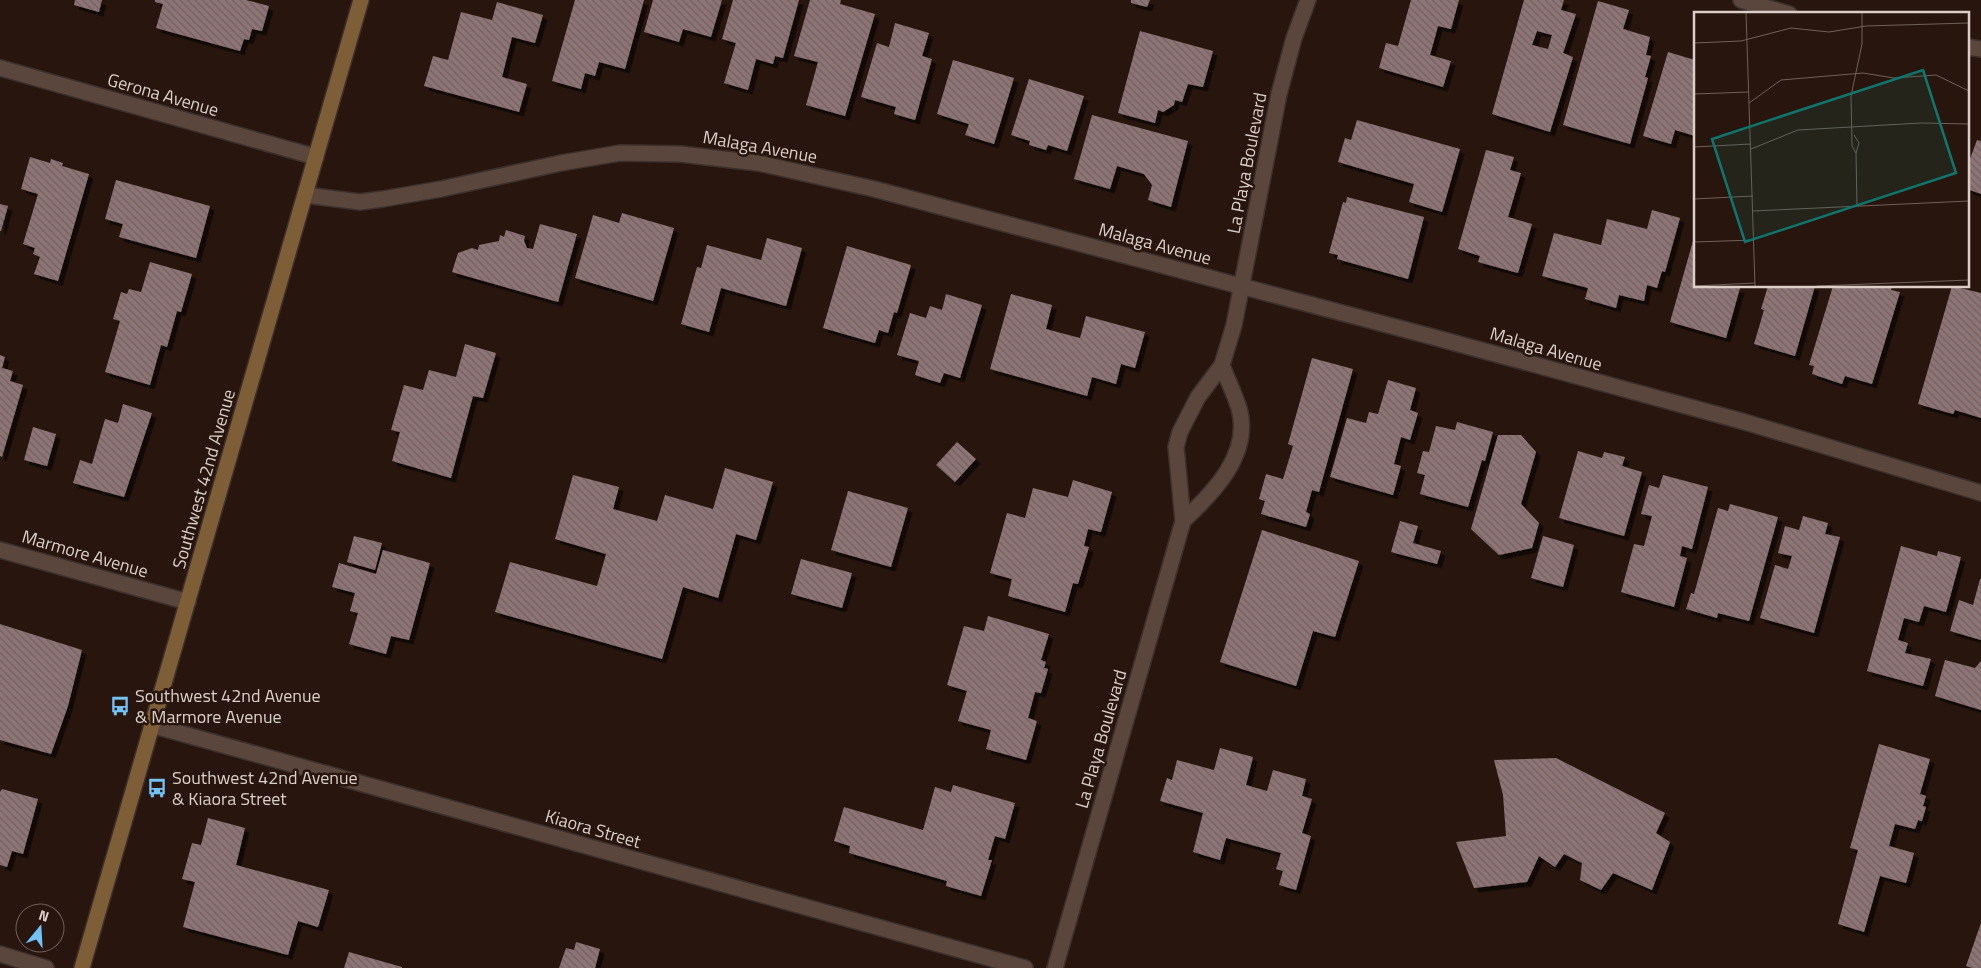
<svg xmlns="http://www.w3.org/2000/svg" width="1981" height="968" viewBox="0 0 1981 968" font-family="'Titillium Web',sans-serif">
	<defs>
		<pattern id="building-back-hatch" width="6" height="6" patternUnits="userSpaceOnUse" patternTransform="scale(1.25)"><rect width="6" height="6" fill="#8d7476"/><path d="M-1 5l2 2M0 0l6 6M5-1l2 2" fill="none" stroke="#736162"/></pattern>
		<filter id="shadow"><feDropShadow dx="4.5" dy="4.5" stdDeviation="0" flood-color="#0009"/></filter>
	</defs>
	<rect width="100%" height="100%" fill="#28160e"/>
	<!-- building -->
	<g fill="url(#building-back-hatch)" fill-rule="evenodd" filter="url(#shadow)">
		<path d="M75,0H102L99,12L74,5Z"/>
		<path d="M155,0H246L269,6L262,31L252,29L249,40L244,39L240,51L156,28L163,4L155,2Z"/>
		<path d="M575,0H644L625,69L599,62L595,76L585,73L581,89L552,81Z"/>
		<path d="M653,0H722L711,37L683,29L679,42L644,32Z"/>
		<path d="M733,0H799L783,58L775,56L773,64L756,59L748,90L724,83L736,43L722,39Z"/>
		<path d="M810,0H841L840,4L875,14L845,116L806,105L818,62L794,56Z"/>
		<path d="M1131,0H1150L1147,7L1131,3Z"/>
		<path d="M1411,0H1459L1451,29L1438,26L1430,55L1451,61L1443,87L1379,68L1386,43L1398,46Z"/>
		<path d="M1524,0H1564L1561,10L1576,14L1563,53L1573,57L1550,132L1492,114ZM1537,31L1552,35L1548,49L1532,45Z"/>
		<path d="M1598,1L1629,10L1623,29L1650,37L1646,55L1651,56L1645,77L1648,78L1630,144L1563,125Z"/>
		<path d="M497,2L543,15L535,43L512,37L502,77L527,84L519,112L424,86L433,56L448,60L461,12L492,20Z"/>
		<path d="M895,23L929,33L922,56L932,59L915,120L894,114L896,107L861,97L877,43L889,47Z"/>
		<path d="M1140,31L1213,51L1203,87L1188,84L1182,102L1175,100L1174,105L1163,112L1158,110L1155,123L1118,113Z"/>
		<path d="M1668,52L1695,60V136L1675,130L1671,144L1643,136Z"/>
		<path d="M953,60L1014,78L994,144L965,135L969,124L937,114Z"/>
		<path d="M1029,79L1084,96L1067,151L1048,145L1046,150L1029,145L1030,141L1011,135Z"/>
		<path d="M1092,115L1188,141L1171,207L1148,200L1152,185L1144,174L1117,166L1110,189L1074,179Z"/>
		<path d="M1357,120L1460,149L1442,212L1409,202L1414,184L1338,162L1345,138L1351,140Z"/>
		<path d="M1977,140L1981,141V194L1967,189V167Z"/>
		<path d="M1486,150L1514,157L1510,170L1521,173L1508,217L1532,224L1518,273L1478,262L1480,256L1458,249Z"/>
		<path d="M30,157L50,163L51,159L63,163L62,166L89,174L58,281L34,274L40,257L33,254L35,248L23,244L38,194L21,189Z"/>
		<path d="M116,180L210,206L196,258L119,237L123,224L105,219Z"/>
		<path d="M1347,197L1424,217L1408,279L1337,259L1338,255L1329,253L1343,202L1346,203Z"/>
		<path d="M0,204L8,206L1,231H0Z"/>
		<path d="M1652,210L1680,218L1665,272L1662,271L1657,288L1647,285L1644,301L1619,295L1616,308L1585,299L1588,288L1542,276L1554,233L1601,245L1607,219L1647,229Z"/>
		<path d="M622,213L674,228L653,301L575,278L593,215L619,223Z"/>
		<path d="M540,224L577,234L558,302L452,272L458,253L472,248L478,250L479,245L499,241L500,235L504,237L506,230L525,236L524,241L527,248L533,249Z"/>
		<path d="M767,238L802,248L786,306L721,288L709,332L681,324L697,267L701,268L707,245L761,260Z"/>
		<path d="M1693,241L1695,242V286L1740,288L1726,338L1670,322Z"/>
		<path d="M847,246L911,265L897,313L894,312L888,333L879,330L875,343L823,328Z"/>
		<path d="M150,262L192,274L181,312L177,311L167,347L161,345L150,385L105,372L120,321L113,319L121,292L127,294L129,289L141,292Z"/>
		<path d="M1768,286H1815L1795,356L1754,344L1764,310L1761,309Z"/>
		<path d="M1833,286H1892L1891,290L1900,292L1872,384L1845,376L1842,384L1812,374L1814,366L1809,365Z"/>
		<path d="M1952,286L1981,293V418L1955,410L1953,414L1918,404Z"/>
		<path d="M946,294L982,305L960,378L944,373L940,383L915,375L919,361L897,355L910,313L926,318L930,306L942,310Z"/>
		<path d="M1011,294L1052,305L1046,329L1080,338L1086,316L1145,332L1135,368L1121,364L1116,384L1092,377L1087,396L990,369Z"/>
		<path d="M465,344L496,353L483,398L473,396L451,478L392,461L400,432L391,430L404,385L423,390L429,370L456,377Z"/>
		<path d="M0,355L5,357L2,368L13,371L10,381L23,385L2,457L0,456Z"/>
		<path d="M1312,358L1353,369L1319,492L1312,490L1306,512L1310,514L1306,527L1261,514L1265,501L1259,499L1266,474L1283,479L1293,446L1288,444Z"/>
		<path d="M1388,380L1416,388L1410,410L1418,413L1410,440L1401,437L1394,464L1401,466L1393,495L1330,477L1347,418L1366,423L1369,412L1378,414Z"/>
		<path d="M123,404L152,413L124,497L73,483L80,460L92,464L105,419L118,423Z"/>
		<path d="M1457,422L1493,432L1485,461L1482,460L1468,507L1420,494L1425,475L1417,473L1423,451L1429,452L1436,426L1455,430Z"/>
		<path d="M33,427L56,434L47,466L24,460Z"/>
		<path d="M1498,435H1521L1536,452L1521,504L1539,523L1532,548L1499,555L1471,529Z"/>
		<path d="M957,442L976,459L955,482L936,465Z"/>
		<path d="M1578,451L1602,458L1604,452L1625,457L1622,466L1642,472L1624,536L1559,518Z"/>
		<path d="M725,468L773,482L756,540L736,534L718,598L683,587L662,659L495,612L510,562L597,586L606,554L555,539L573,475L619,487L613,509L657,521L665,495L713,509Z"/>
		<path d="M1663,475L1708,487L1692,549L1682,546L1680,556L1687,558L1674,607L1621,592L1634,544L1644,546L1652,516L1641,514L1649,485L1659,488Z"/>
		<path d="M1073,480L1112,492L1101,532L1088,529L1084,546L1089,547L1078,584L1073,583L1065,612L1008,596L1012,579L990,573L1007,513L1025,518L1033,488L1068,497Z"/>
		<path d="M848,491L908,508L891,567L831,550Z"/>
		<path d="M1730,504L1778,517L1749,621L1718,613L1717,618L1686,609L1691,593L1694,594L1718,508L1728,511Z"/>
		<path d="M1803,516L1828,523L1825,534L1840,537L1814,633L1760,618L1775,565L1788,569L1792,556L1778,553L1785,526L1799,530Z"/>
		<path d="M1400,521L1418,526L1413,543L1441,551L1437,564L1391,552Z"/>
		<path d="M1262,530L1359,561L1335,637L1313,631L1296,686L1220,662Z"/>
		<path d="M354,536L382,543L375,570L347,562Z"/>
		<path d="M1543,536L1574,545L1563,587L1531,578Z"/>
		<path d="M1901,546L1937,556L1938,551L1961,557L1946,612L1924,606L1919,622L1904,618L1898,640L1908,643L1905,653L1931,659L1923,686L1867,671Z"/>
		<path d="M383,550L430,563L409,640L391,636L386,654L349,644L358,613L350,611L355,593L332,587L339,563L376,574Z"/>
		<path d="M801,559L852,573L842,608L791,594Z"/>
		<path d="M1980,579H1981V640L1950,631L1959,600L1973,605Z"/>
		<path d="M988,616L1049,634L1041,660L1046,662L1044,668L1048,669L1041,693L1035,692L1028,718L1037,721L1026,760L986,749L991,730L958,721L967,691L947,685L964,626L984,631Z"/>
		<path d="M0,624L82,650L68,706L51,754L0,740Z"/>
		<path d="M1945,660L1975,668L1981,661V710L1935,696Z"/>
		<path d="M1879,744L1930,759L1920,794L1926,796L1923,806L1926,807L1922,821L1918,820L1915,829L1895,824L1889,846L1914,853L1906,883L1880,876L1864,932L1838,924L1858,850L1850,848Z"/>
		<path d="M1220,748L1253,757L1246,785L1267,791L1273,770L1306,779L1302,796L1312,799L1302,833L1311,836L1296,890L1279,885L1283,871L1276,869L1281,853L1226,838L1220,860L1193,852L1203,813L1160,801L1167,778L1172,780L1177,760L1214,770Z"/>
		<path d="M1556,758L1665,813L1656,833L1670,842L1652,890L1613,873L1601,890L1580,880L1582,863L1564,854L1555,867L1539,856L1527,882L1474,888L1456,842L1506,836L1503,795L1494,760Z"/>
		<path d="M953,785L1015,803L1005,839L995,836L988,860H992L981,896L946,886L947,881L849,853L850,846L834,841L844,807L923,830L935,787L951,792Z"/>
		<path d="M2,789L38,799L23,854L12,851L7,867L0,865V792Z"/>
		<path d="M208,818L245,828L236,865L329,890L318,927L298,921L288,955L183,927L195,882L182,879L192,843L201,845Z"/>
		<path d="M1981,923V968H1972L1966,966Z"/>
		<path d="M576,942L600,949L595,968H559L566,948L574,950Z"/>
		<path d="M349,952L402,967V968H344Z"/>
	</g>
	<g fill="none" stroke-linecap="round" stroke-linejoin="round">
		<defs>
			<g id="street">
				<path d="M1741,0L1789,14"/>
				<path d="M1967,47L1981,49"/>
				<path d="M0,68L316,157"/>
				<path d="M305,195L360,202L383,199L441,189L561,163L620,153L680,154L758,163L874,189L1433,337L1745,422L1981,493"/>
				<path d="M1222,365C1227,379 1234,393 1239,408C1252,454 1213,493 1183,521L1176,447L1180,432L1198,397L1222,365L1234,325L1279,94L1294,38L1308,0"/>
				<path d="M0,550L188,602"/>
				<path d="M151,725L1025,968"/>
				<path d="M0,954L46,968"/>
				<path d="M1055,968L1183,521"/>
			</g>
			<path id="secondary" d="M82,968L361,0"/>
		</defs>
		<!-- street casing -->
		<use href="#street" stroke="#3d302c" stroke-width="18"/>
		<!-- secondary casing -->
		<use href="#secondary" stroke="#3d302c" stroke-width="18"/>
		<!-- street -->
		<use href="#street" stroke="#5b463d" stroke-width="15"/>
		<!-- secondary -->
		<use href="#secondary" stroke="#7e5e37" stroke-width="15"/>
	</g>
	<!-- icons -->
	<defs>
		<symbol id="bus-bare" viewBox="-9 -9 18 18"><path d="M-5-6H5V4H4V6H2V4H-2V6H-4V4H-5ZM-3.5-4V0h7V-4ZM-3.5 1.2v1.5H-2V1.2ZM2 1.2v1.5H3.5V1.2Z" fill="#73c1f5" stroke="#28160e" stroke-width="2.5" paint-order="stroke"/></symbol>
	</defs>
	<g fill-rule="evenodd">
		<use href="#bus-bare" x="106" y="692" width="28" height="28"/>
		<use href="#bus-bare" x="143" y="774" width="28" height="28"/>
	</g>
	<g text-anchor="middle" stroke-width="5" stroke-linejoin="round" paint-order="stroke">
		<!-- street labels -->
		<g font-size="18" fill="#dbcec9" stroke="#28160e">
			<text transform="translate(163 95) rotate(16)" y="6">Gerona Avenue</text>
			<text transform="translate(760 147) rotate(10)" y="6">Malaga Avenue</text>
			<text transform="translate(1247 163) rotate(-79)" y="6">La Playa Boulevard</text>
			<text transform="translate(1155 244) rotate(15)" y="6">Malaga Avenue</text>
			<text transform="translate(1546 349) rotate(16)" y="6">Malaga Avenue</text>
			<text transform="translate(204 479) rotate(-74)" y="6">Southwest 42nd Avenue</text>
			<text transform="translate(85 554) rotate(16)" y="6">Marmore Avenue</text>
			<text transform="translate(1101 739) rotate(-74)" y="6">La Playa Boulevard</text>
			<text transform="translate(593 829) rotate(16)" y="6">Kiaora Street</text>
		</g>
		<!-- poi labels -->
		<g font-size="18" fill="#dbcec9" stroke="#28160e" text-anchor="start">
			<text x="135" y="702">Southwest 42nd Avenue<tspan x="135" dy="21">&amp; Marmore Avenue</tspan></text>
			<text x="172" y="784">Southwest 42nd Avenue<tspan x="172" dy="21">&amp; Kiaora Street</tspan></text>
		</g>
	</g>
	<!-- overview -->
	<g transform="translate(1694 12)">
		<rect width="275" height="275" fill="#28160e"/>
		<path fill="none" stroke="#706059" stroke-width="1" d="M52,1L61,274M0,31L47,29L97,16L135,20L172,14L275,11M0,82L55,80M55,91L87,68L169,61L200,66L242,63L275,79M160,123L165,131L162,141L158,134L157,84L168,32V1M0,135L57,132M57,137L104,118L227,111L275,112M162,141L163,194M0,187L59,184M59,199L275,189M0,230L60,228M0,274L61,271M123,274L275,268"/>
		<path fill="#0f766e" fill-opacity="0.15" stroke="#0f766e" stroke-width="2.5" d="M229,58L262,161L51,230L18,127Z"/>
		<rect width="275" height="275" fill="none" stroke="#dbcec9" stroke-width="2.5"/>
	</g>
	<!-- north arrow -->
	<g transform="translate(40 928) rotate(18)"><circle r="24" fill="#28160e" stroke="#706059"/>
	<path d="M0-4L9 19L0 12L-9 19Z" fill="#73c1f5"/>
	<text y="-8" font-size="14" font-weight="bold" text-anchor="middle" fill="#dbcec9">N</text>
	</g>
</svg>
